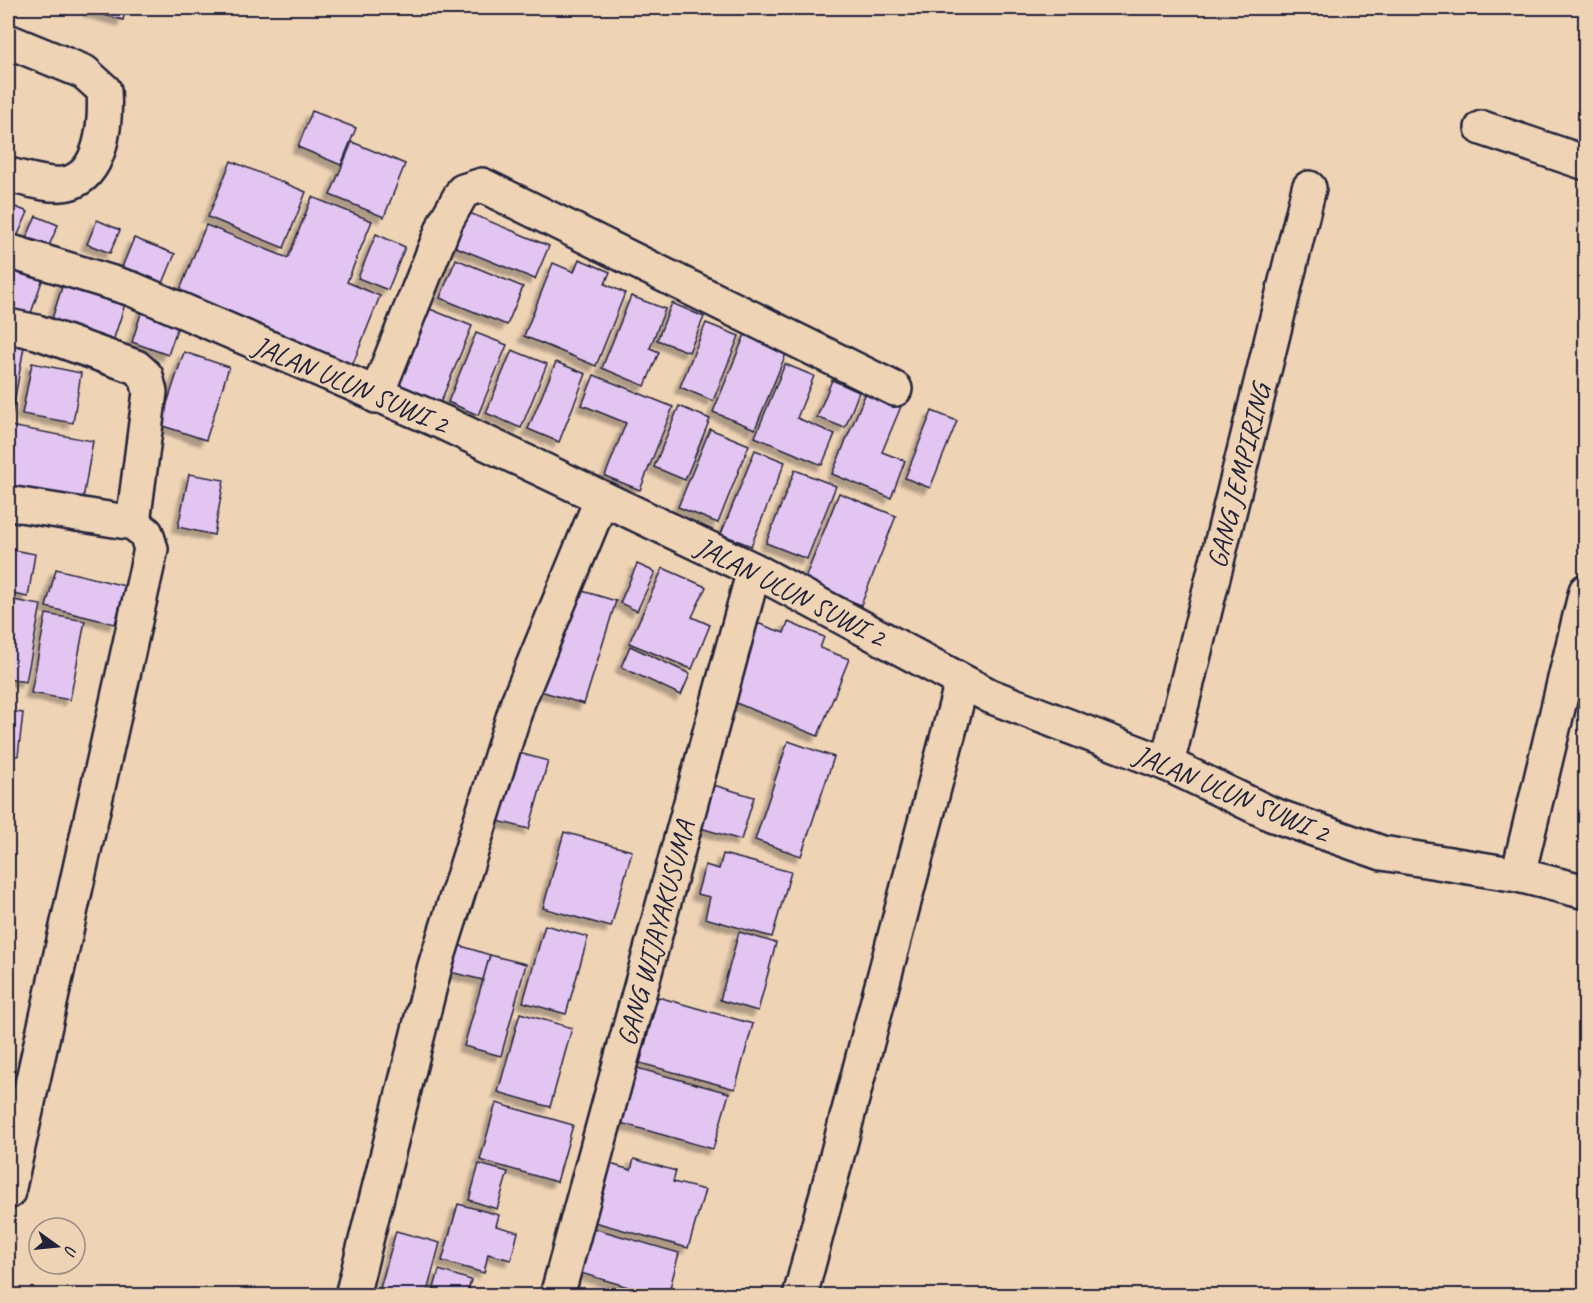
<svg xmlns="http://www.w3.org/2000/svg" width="1593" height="1303" viewBox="0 0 1593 1303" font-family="Caveat,sans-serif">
	<defs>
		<filter id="shadow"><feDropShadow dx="-5.5" dy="5.5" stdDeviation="1.5" flood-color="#0004"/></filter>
	</defs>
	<rect width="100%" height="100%" fill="#eed3b5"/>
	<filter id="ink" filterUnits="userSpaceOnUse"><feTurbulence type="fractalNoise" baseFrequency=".0167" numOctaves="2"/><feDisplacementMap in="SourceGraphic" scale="12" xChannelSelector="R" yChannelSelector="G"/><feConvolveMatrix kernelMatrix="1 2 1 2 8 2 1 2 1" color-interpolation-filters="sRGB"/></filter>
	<g filter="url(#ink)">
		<!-- building -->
		<g fill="#e3c5f2" stroke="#22223b" stroke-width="1.5" filter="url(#shadow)">
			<path d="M90,8H126L123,20L89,11Z"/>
			<path d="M312,111L356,128L341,165L298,147Z"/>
			<path d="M352,142L405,164L384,217L330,195Z"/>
			<path d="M231,161L306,192L284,248L208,217Z"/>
			<path d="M312,197L372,221L347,282L380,296L350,371L176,300L206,225L288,258Z"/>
			<path d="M8,204L28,212L14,244L8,241Z"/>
			<path d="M455,207L549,246L535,279L441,241Z"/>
			<path d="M36,216L58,225L48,248L26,239Z"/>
			<path d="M97,220L120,230L110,253L87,244Z"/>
			<path d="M376,234L405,247L388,290L358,278Z"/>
			<path d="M134,238L175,254L159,293L118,277Z"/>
			<path d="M8,253L47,266L26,328L8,322Z"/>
			<path d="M456,259L523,287L507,325L440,298Z"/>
			<path d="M579,259L610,272L605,284L625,293L596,366L524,336L553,263L574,272Z"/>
			<path d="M67,271L129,292L113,341L51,322Z"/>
			<path d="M631,296L665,309L650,348L659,352L645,386L602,368Z"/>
			<path d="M415,303L472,326L439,406L382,382Z"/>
			<path d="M672,303L704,317L689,352L657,340Z"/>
			<path d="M144,304L181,317L168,355L132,342Z"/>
			<path d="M706,323L739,336L713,401L680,387Z"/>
			<path d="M746,332L788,349L755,429L713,412Z"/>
			<path d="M476,333L507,345L478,415L448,402Z"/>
			<path d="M8,338L25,341L10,426L93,441L82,505L8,492Z"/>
			<path d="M512,350L547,364L521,428L486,413Z"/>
			<path d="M184,352L229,367L206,440L160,425Z"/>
			<path d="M556,362L586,374L559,442L528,429Z"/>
			<path d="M32,363L81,373L73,423L22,414Z"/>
			<path d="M785,364L814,376L797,418L835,434L822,465L755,437Z"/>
			<path d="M594,375L673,407L640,490L605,476L626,423L582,405Z"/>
			<path d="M832,380L859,392L845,428L817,417Z"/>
			<path d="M867,390L902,404L882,452L905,461L891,498L832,474Z"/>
			<path d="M679,406L710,419L685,480L654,467Z"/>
			<path d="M932,411L957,421L930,488L905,478Z"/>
			<path d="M710,429L749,445L718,523L678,507Z"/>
			<path d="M755,450L785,462L751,546L721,534Z"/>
			<path d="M795,470L836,486L807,559L766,543Z"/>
			<path d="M189,474L224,480L214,535L178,527Z"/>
			<path d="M839,493L896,516L861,605L804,581Z"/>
			<path d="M8,549L35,554L28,597L8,593Z"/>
			<path d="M637,564L655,572L637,611L620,603Z"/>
			<path d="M663,568L706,587L692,617L710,625L692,669L629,643Z"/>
			<path d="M56,569L125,586L115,624L46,607Z"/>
			<path d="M569,587L616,601L584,704L537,690Z"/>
			<path d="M8,599L41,605L26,682L8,679Z"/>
			<path d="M46,614L85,621L70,700L31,693Z"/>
			<path d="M788,622L824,637L820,648L849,659L818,736L726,699L757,623L784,633Z"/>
			<path d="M630,646L690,674L681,695L621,667Z"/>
			<path d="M8,711L23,713L18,756L8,755Z"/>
			<path d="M788,741L834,757L801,856L755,840Z"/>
			<path d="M512,751L548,761L529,829L494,820Z"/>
			<path d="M8,762L13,763L8,798Z"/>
			<path d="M700,781L754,797L741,840L687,824Z"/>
			<path d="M564,832L632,851L611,927L543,908Z"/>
			<path d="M723,854L791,872L772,937L705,918L710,897L697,894L705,865L719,869Z"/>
			<path d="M545,925L588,937L566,1014L523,1002Z"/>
			<path d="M739,932L776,943L758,1011L720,1000Z"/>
			<path d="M458,945L490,955L483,980L450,972Z"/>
			<path d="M490,955L526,964L501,1056L464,1046Z"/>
			<path d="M658,997L753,1024L735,1089L640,1063Z"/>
			<path d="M520,1013L572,1028L550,1107L498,1092Z"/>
			<path d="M633,1067L729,1093L713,1149L617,1122Z"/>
			<path d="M496,1103L573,1125L557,1182L480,1160Z"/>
			<path d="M634,1159L676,1171L673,1182L705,1190L688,1248L587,1220L603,1162L631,1170Z"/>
			<path d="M479,1164L508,1172L497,1209L469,1200Z"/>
			<path d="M458,1204L499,1215L496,1226L518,1232L511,1260L488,1254L484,1273L442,1261Z"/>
			<path d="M586,1226L679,1253L668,1296H659L574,1271Z"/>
			<path d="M396,1231L440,1243L426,1296H378Z"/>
			<path d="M439,1270L471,1280L467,1296H432Z"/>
		</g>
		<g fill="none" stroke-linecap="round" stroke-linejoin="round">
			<defs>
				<g id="minor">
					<path d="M8,41L84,72L104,90C106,121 103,179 63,184C47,186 24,178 8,175"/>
					<path d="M1482,128L1586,163"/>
					<path d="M8,251L132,289L444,423L754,570L990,696L1167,764L1271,814L1382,853L1518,875L1586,892"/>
					<path d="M8,326L37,332L136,367L146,376L150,392L133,523"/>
					<path d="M376,396L446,221L463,191L482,185L895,389"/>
					<path d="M8,503L133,523L146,533L151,549L8,1192"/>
					<path d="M1167,764L1309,188"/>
					<path d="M1518,875L1586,591"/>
					<path d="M352,1296L435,966L518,702L602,498"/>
					<path d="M557,1296L754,570"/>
					<path d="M800,1296L962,682"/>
				</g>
			</defs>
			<!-- minor casing -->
			<use href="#minor" stroke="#22223b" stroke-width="38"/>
			<!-- minor -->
			<use href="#minor" stroke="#eed3b5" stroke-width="33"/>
		</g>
	</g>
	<g text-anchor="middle" stroke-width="4.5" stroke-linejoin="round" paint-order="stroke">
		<!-- street labels -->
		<g font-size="28" fill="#22223b" stroke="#eed3b5">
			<text transform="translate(351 384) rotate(23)" y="10">JALAN ULUN SUWI 2</text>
			<text transform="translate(1238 476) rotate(-76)" y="10">GANG JEMPIRING</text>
			<text transform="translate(791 591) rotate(27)" y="10">JALAN ULUN SUWI 2</text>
			<text transform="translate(1232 793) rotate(23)" y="10">JALAN ULUN SUWI 2</text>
			<text transform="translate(655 933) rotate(-75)" y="10">GANG WIJAYAKUSUMA</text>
		</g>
	</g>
	<!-- margin -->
	<rect width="1593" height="1303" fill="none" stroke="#eed3b5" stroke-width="30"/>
	<rect x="15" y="15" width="1563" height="1273" fill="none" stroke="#22223b" stroke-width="2" filter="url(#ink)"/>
	<!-- north arrow -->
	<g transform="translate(57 1246) rotate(105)"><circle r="28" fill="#eed3b5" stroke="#9c8c84" stroke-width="1.5"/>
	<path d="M0-4.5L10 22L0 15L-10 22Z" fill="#22223b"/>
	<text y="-9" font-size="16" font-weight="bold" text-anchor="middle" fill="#22223b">U</text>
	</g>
</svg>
